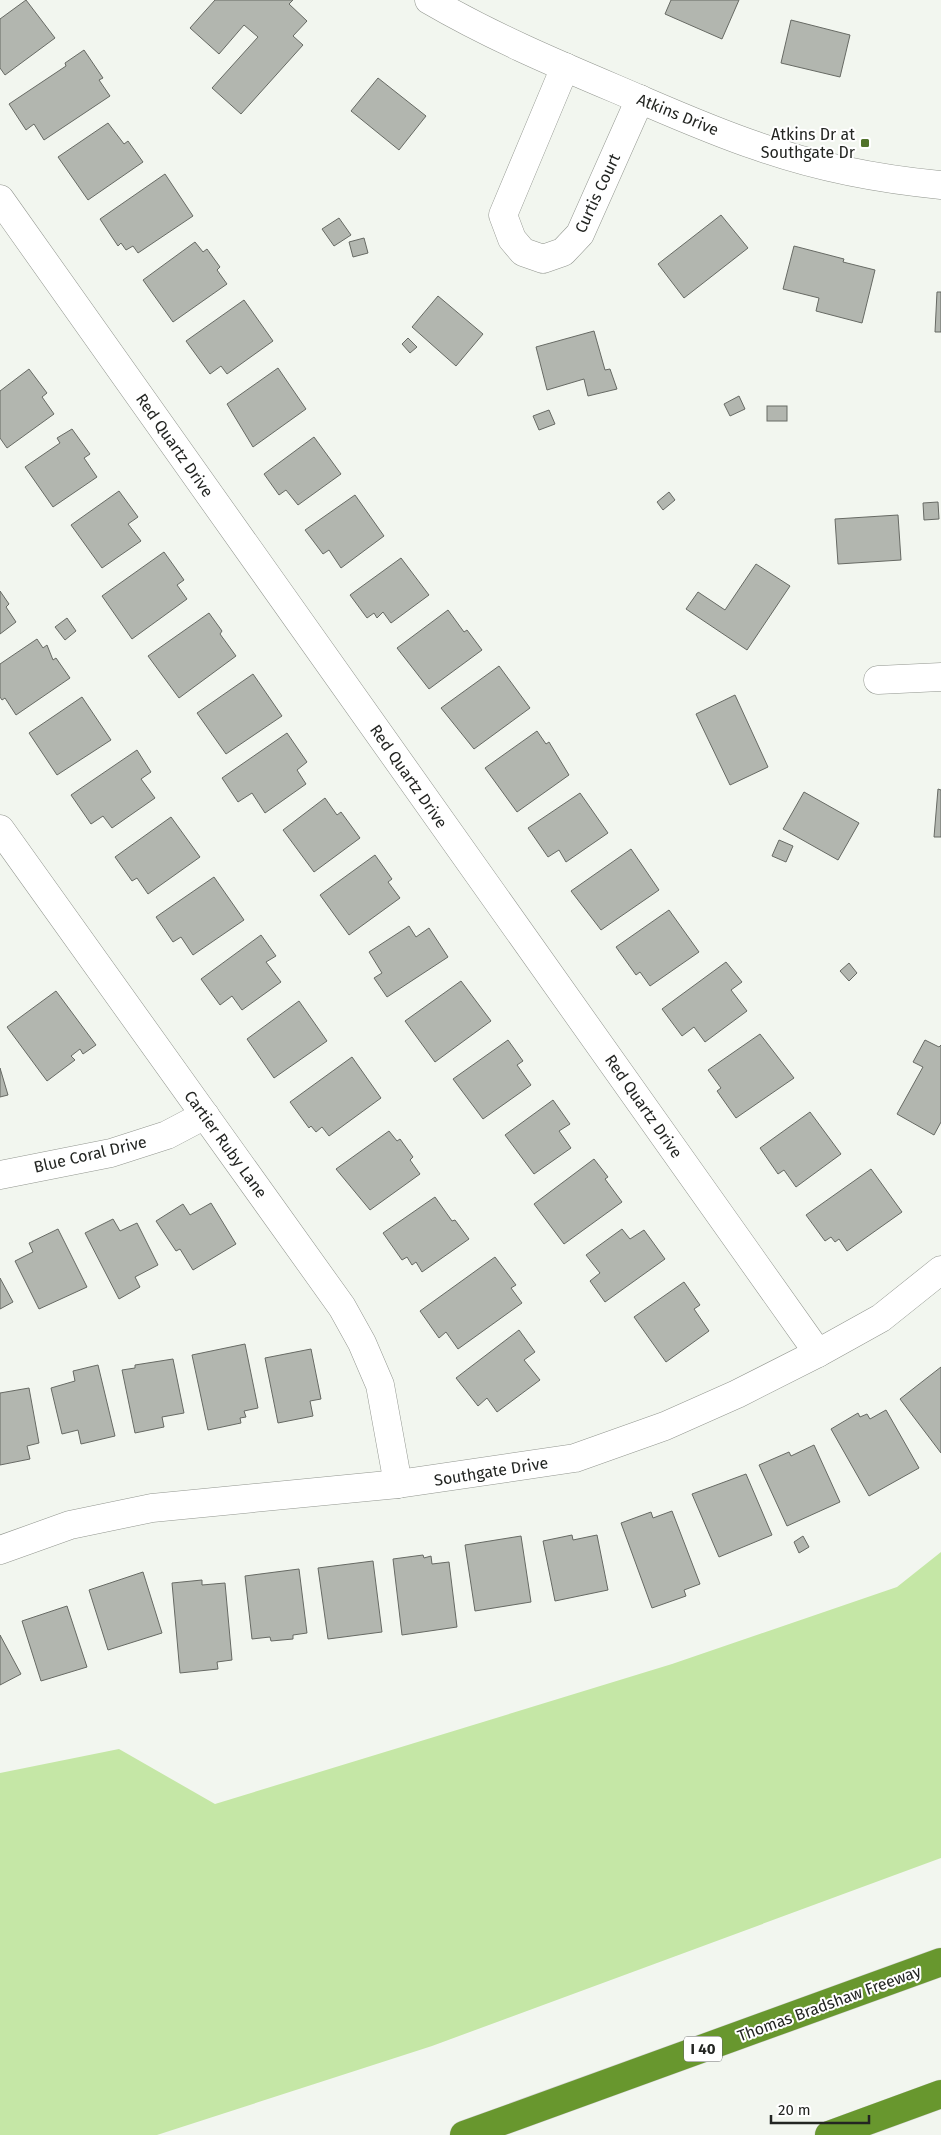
<svg xmlns="http://www.w3.org/2000/svg" width="941" height="2135" viewBox="0 0 941 2135" font-family="'Fira Sans',sans-serif">
	<rect width="100%" height="100%" fill="#f2f6ef"/>
	<!-- green -->
	<path fill="#c5e7a6" d="M941,1552V1858L432,2046L157,2135H0V1773L119,1749L215,1804L672,1664L897,1587Z"/>
	<!-- building -->
	<g fill="#b2b6af" stroke="#676a64">
		<path d="M26,0L55,38L5,75L0,68V19Z"/>
		<path d="M215,0H293L289,4L307,21L293,36L303,45L241,114L212,88L258,37L244,25L219,54L190,28Z"/>
		<path d="M671,0H739L722,39L665,14Z"/>
		<path d="M791,20L850,35L840,77L781,63Z"/>
		<path d="M84,50L103,78L99,80L110,96L44,140L34,124L26,130L9,104L66,66L65,63Z"/>
		<path d="M378,78L426,116L399,150L351,111Z"/>
		<path d="M108,123L124,144L128,141L143,162L88,200L58,157Z"/>
		<path d="M165,174L193,216L138,253L133,246L126,250L121,243L118,246L100,219Z"/>
		<path d="M721,215L748,248L684,298L658,264Z"/>
		<path d="M339,218L351,235L334,246L322,229Z"/>
		<path d="M364,238L368,253L353,257L349,242Z"/>
		<path d="M195,242L203,252L207,249L220,267L217,270L227,284L173,322L143,280Z"/>
		<path d="M794,246L844,259L843,262L875,270L862,323L816,311L819,298L783,289Z"/>
		<path d="M937,292H941V332H935Z"/>
		<path d="M438,296L483,334L456,366L412,327Z"/>
		<path d="M244,300L273,341L227,374L221,366L210,374L186,341Z"/>
		<path d="M594,331L605,370L610,369L617,389L588,396L584,379L547,390L536,347Z"/>
		<path d="M408,338L417,347L410,353L402,344Z"/>
		<path d="M278,368L306,409L253,447L227,404Z"/>
		<path d="M29,369L47,393L42,397L54,414L7,448L0,438V391Z"/>
		<path d="M739,396L745,409L730,416L724,404Z"/>
		<rect x="767" y="406" width="20" height="15"/>
		<path d="M549,410L555,424L539,430L533,416Z"/>
		<path d="M72,429L90,454L84,458L97,477L53,507L25,467L60,443L57,438Z"/>
		<path d="M314,437L341,474L298,505L286,490L279,495L264,474Z"/>
		<path d="M119,491L138,517L128,524L141,541L102,568L71,525Z"/>
		<path d="M669,492L675,500L663,510L657,502Z"/>
		<path d="M355,495L384,536L341,568L329,550L323,554L305,530Z"/>
		<path d="M938,502L939,519L924,520L923,503Z"/>
		<path d="M898,515L901,560L838,564L835,519Z"/>
		<path d="M164,552L184,580L177,585L187,599L132,639L102,596Z"/>
		<path d="M401,558L429,595L391,623L383,612L377,618L374,613L367,618L350,595Z"/>
		<path d="M756,564L790,586L747,650L686,609L698,592L725,610Z"/>
		<path d="M0,591L9,604L6,607L16,622L0,634Z"/>
		<path d="M448,610L464,632L467,630L482,650L429,689L397,648Z"/>
		<path d="M209,613L222,631L220,634L236,656L179,698L148,656Z"/>
		<path d="M67,618L76,631L65,640L55,627Z"/>
		<path d="M37,639L43,648L47,645L53,660L56,658L70,678L16,715L5,698L2,700L0,697V664Z"/>
		<path d="M499,666L530,708L474,749L441,708Z"/>
		<path d="M253,674L282,716L226,754L197,713Z"/>
		<path d="M735,695L768,767L730,785L696,714Z"/>
		<path d="M82,697L111,740L57,775L29,733Z"/>
		<path d="M537,731L546,744L549,742L569,775L517,812L485,768Z"/>
		<path d="M287,733L307,762L297,770L306,784L265,813L252,793L238,802L222,778Z"/>
		<path d="M137,750L151,772L141,779L155,798L112,828L103,816L91,824L71,795Z"/>
		<path d="M938,789L941,790V837H934Z"/>
		<path d="M804,792L859,823L838,860L783,829Z"/>
		<path d="M580,793L608,833L566,862L559,850L548,857L528,828Z"/>
		<path d="M325,798L337,815L341,812L360,838L314,872L283,830Z"/>
		<path d="M171,817L200,857L148,894L137,878L132,881L115,857Z"/>
		<path d="M779,840L793,846L786,862L772,856Z"/>
		<path d="M631,849L659,890L601,930L571,891Z"/>
		<path d="M375,855L392,879L388,882L400,898L349,935L320,895Z"/>
		<path d="M214,877L244,920L193,955L181,937L173,942L156,917Z"/>
		<path d="M669,910L699,952L650,986L640,972L636,975L616,947Z"/>
		<path d="M409,926L416,937L429,928L448,957L387,997L374,978L382,973L369,952Z"/>
		<path d="M261,935L276,956L266,962L281,982L242,1010L232,996L220,1005L201,979Z"/>
		<path d="M726,962L742,982L731,990L747,1011L705,1042L694,1027L682,1036L662,1009Z"/>
		<path d="M849,963L857,973L849,981L840,971Z"/>
		<path d="M461,981L491,1021L435,1062L405,1021Z"/>
		<path d="M56,991L96,1045L83,1054L80,1049L71,1056L75,1060L47,1081L7,1027Z"/>
		<path d="M299,1001L327,1041L274,1078L247,1039Z"/>
		<path d="M760,1034L794,1078L736,1118L717,1091L721,1088L708,1070Z"/>
		<path d="M508,1040L523,1061L517,1065L531,1085L483,1119L453,1079Z"/>
		<path d="M925,1040L939,1047L941,1045V1122L934,1135L897,1114L923,1067L913,1062Z"/>
		<path d="M352,1057L381,1098L329,1136L322,1127L316,1132L311,1126L309,1128L290,1102Z"/>
		<path d="M0,1068L8,1095L0,1097Z"/>
		<path d="M553,1100L570,1124L559,1131L571,1148L534,1174L505,1135Z"/>
		<path d="M810,1112L841,1154L796,1187L784,1170L778,1174L760,1148Z"/>
		<path d="M389,1131L397,1141L400,1139L413,1157L410,1160L420,1174L370,1210L336,1169Z"/>
		<path d="M594,1159L608,1177L605,1179L622,1202L564,1244L534,1204Z"/>
		<path d="M871,1169L902,1212L847,1251L839,1239L835,1242L831,1237L825,1241L806,1215Z"/>
		<path d="M435,1197L452,1221L455,1220L469,1239L422,1272L416,1262L412,1265L407,1257L402,1260L383,1233Z"/>
		<path d="M211,1203L236,1244L193,1270L180,1249L176,1251L156,1221L183,1204L190,1215Z"/>
		<path d="M113,1219L120,1231L137,1223L158,1265L135,1277L140,1287L119,1299L85,1233Z"/>
		<path d="M58,1229L87,1287L39,1309L15,1261L33,1252L29,1243Z"/>
		<path d="M622,1229L630,1239L644,1230L665,1259L605,1302L590,1281L600,1273L586,1255Z"/>
		<path d="M495,1257L516,1285L511,1288L522,1303L458,1349L446,1332L439,1338L420,1311Z"/>
		<path d="M0,1278L13,1302L0,1309Z"/>
		<path d="M684,1282L700,1305L694,1309L709,1331L666,1362L634,1317Z"/>
		<path d="M519,1330L535,1352L524,1360L540,1380L497,1412L487,1398L478,1406L456,1378Z"/>
		<path d="M245,1344L258,1408L244,1411L246,1417L240,1418L241,1423L208,1430L192,1355Z"/>
		<path d="M311,1349L321,1399L310,1401L313,1416L278,1423L265,1358Z"/>
		<path d="M173,1359L184,1413L162,1417L164,1427L135,1433L122,1370L135,1368V1365Z"/>
		<path d="M98,1365L115,1436L81,1444L78,1430L62,1434L51,1388L75,1381L73,1371Z"/>
		<path d="M941,1367V1453L900,1399Z"/>
		<path d="M29,1388L39,1443L27,1446L30,1459L0,1465V1393Z"/>
		<path d="M886,1410L919,1468L869,1496L831,1429L858,1413L860,1417L867,1414L870,1419Z"/>
		<path d="M814,1445L840,1502L787,1526L759,1465L789,1452L791,1456Z"/>
		<path d="M746,1474L772,1535L719,1557L692,1494Z"/>
		<path d="M672,1511L700,1584L684,1590L686,1596L652,1608L621,1523L651,1512L653,1518Z"/>
		<path d="M572,1535L573,1540L597,1535L608,1590L555,1601L543,1541Z"/>
		<path d="M521,1536L531,1602L475,1611L465,1545Z"/>
		<path d="M803,1536L809,1547L799,1553L794,1542Z"/>
		<path d="M423,1555L424,1558L431,1556L432,1564L449,1562L457,1627L402,1635L393,1559Z"/>
		<path d="M373,1561L382,1632L328,1639L318,1568Z"/>
		<path d="M299,1569L307,1633L293,1635V1639L271,1641L270,1637L252,1639L245,1576Z"/>
		<path d="M143,1572L162,1633L108,1650L89,1590Z"/>
		<path d="M202,1580V1585L225,1583L232,1660L217,1662L218,1669L180,1673L172,1583Z"/>
		<path d="M67,1606L87,1667L41,1681L22,1621Z"/>
		<path d="M0,1635L21,1674L0,1685Z"/>
	</g>
	<g fill="none" stroke-linecap="round" stroke-linejoin="round">
		<defs>
			<g id="minor">
				<path d="M429,0C489,35 552,62 616,89C663,109 709,130 757,146C816,167 878,179 941,185"/>
				<path d="M565,67L503,215L512,239L523,252L543,259L563,252L580,234L640,99"/>
				<path d="M0,199L818,1353"/>
				<path d="M878,680L941,677"/>
				<path d="M0,829L342,1307L362,1343L380,1385L398,1484"/>
				<path d="M0,1175L111,1153L167,1135L205,1115"/>
				<path d="M0,1550L70,1525L152,1508L398,1484L575,1458L665,1426L737,1394L818,1353L881,1318L941,1270"/>
			</g>
			<g id="highway">
				<path d="M464,2135L941,1962"/>
				<path d="M829,2135L941,2094"/>
			</g>
		</defs>
		<!-- minor casing -->
		<use href="#minor" stroke="#92968f" stroke-width="29"/>
		<!-- highway casing -->
		<use href="#highway" stroke="#d3d3d3" stroke-width="29"/>
		<!-- minor -->
		<use href="#minor" stroke="#fff" stroke-width="28"/>
		<!-- highway -->
		<use href="#highway" stroke="#68972e" stroke-width="28"/>
	</g>
	<!-- markers -->
	<rect fill="#51732b" stroke="#fff" stroke-width="2" x="860" y="138" width="10" height="10" rx="2.5"/>
	<g text-anchor="middle" stroke-width="4" stroke-linejoin="round" paint-order="stroke">
		<!-- shield labels -->
		<rect fill="#fff" stroke="#656664" stroke-width="1" x="684" y="2036.5" width="38" height="25" rx="4"/>
		<g font-size="15" font-weight="bold" fill="#232522">
			<text x="703" y="2054">I 40</text>
		</g>
		<!-- street labels -->
		<g font-size="16" fill="#232522" stroke="#fff">
			<text transform="translate(678 114) rotate(22)" y="6">Atkins Drive</text>
			<text transform="translate(597 193) rotate(-65)" y="6">Curtis Court</text>
			<text transform="translate(175 445) rotate(55)" y="6">Red Quartz Drive</text>
			<text transform="translate(409 776) rotate(55)" y="6">Red Quartz Drive</text>
			<text transform="translate(644 1106) rotate(55)" y="6">Red Quartz Drive</text>
			<text transform="translate(226 1144) rotate(54)" y="6">Cartier Ruby Lane</text>
			<text transform="translate(90 1154) rotate(-13)" y="6">Blue Coral Drive</text>
			<text transform="translate(491 1471) rotate(-9)" y="6">Southgate Drive</text>
			<text transform="translate(829 2003) rotate(-20)" y="6">Thomas Bradshaw Freeway</text>
		</g>
		<!-- poi labels -->
		<g font-size="16" fill="#232522" stroke="#fff" text-anchor="end">
			<text x="855" y="140">Atkins Dr at<tspan x="855" dy="18">Southgate Dr</tspan></text>
		</g>
	</g>
	<!-- scale -->
	<path d="M771 2115v8h98v-8" fill="none" stroke="#232522" stroke-width="2.5"/>
	<text x="778" y="2115" font-size="15" fill="#232522" stroke="#ffffff" stroke-width="4" paint-order="stroke">20 m</text>
</svg>
